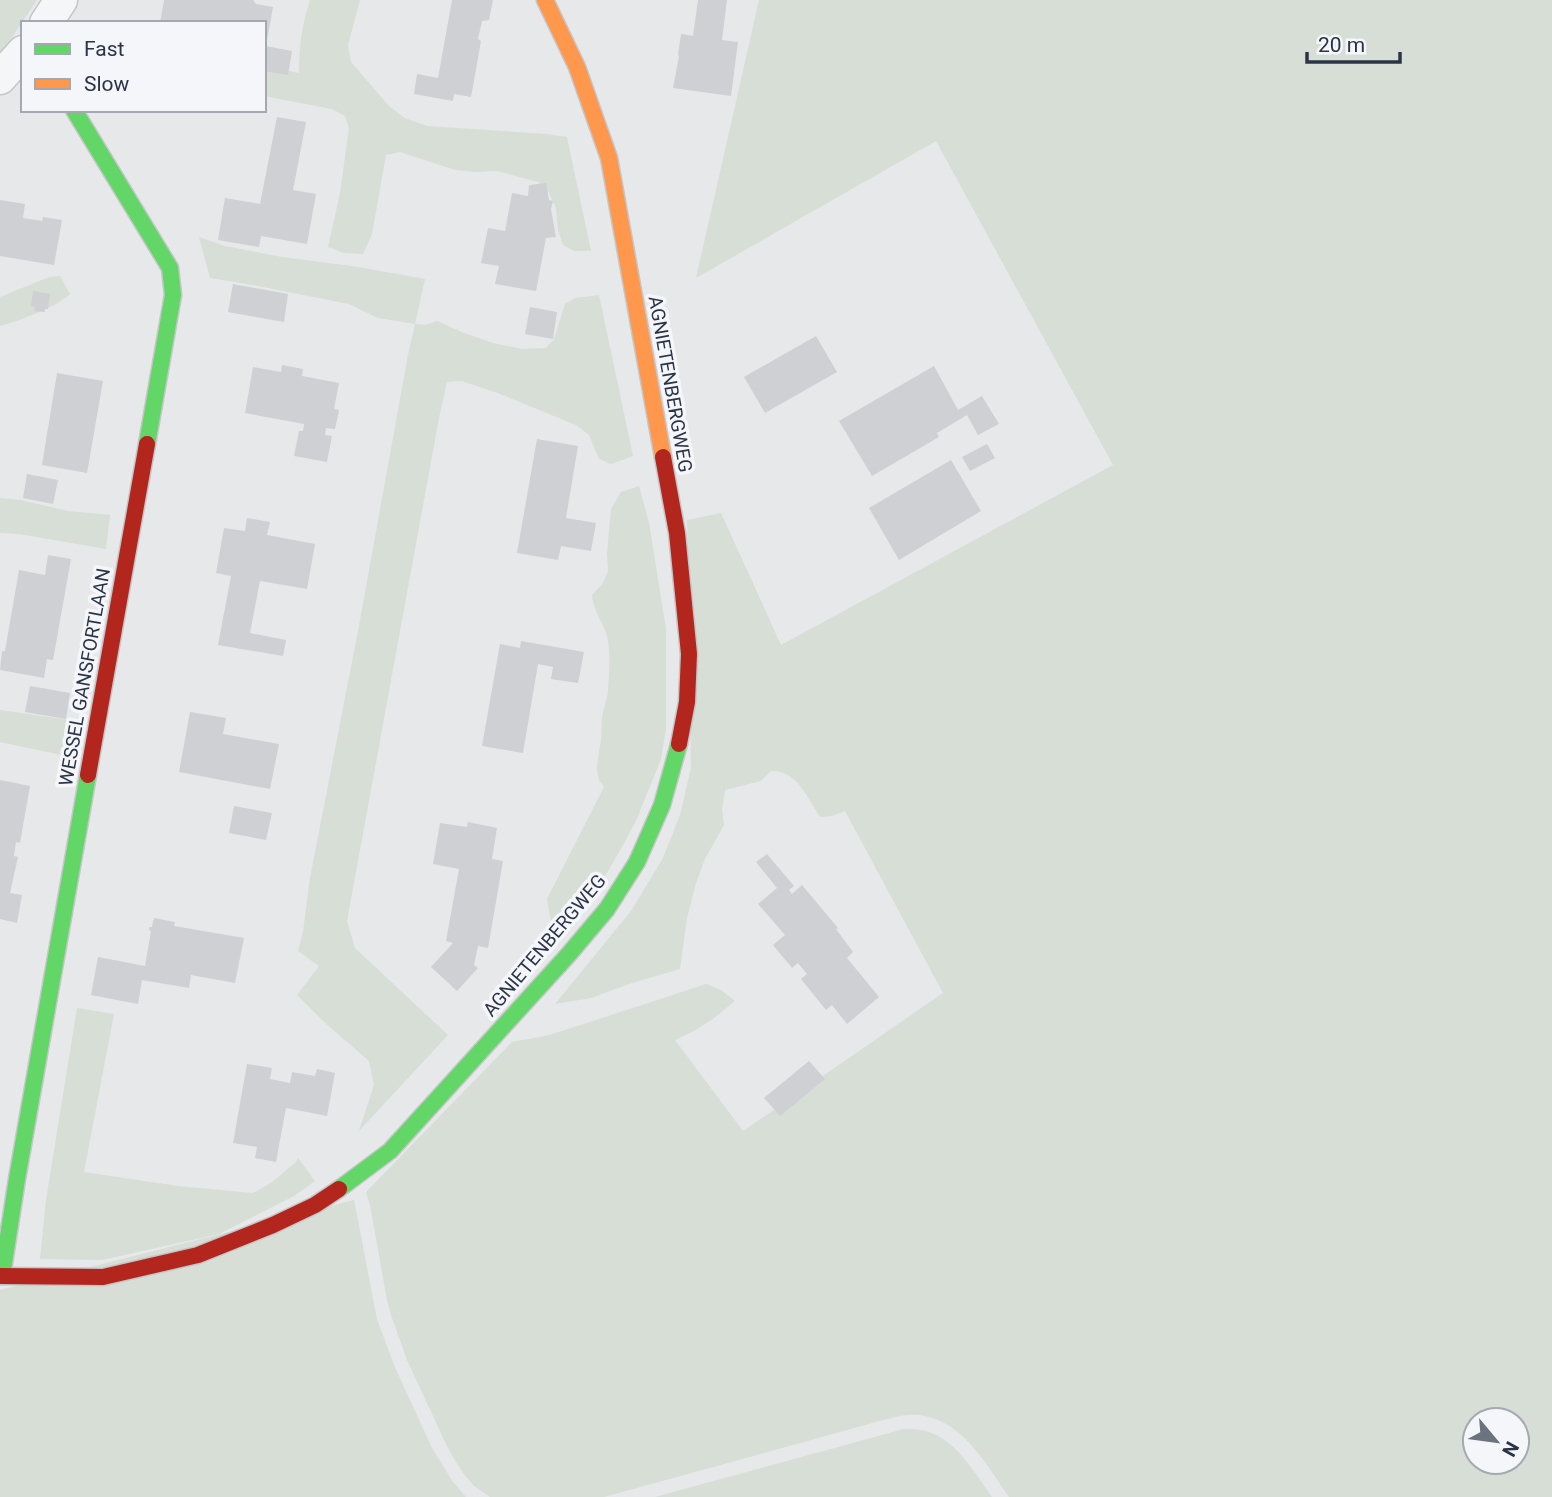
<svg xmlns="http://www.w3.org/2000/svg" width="1552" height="1497" viewBox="0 0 1552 1497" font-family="Roboto,sans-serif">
	<rect width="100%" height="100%" fill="#e6e8ea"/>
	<!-- green -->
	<g fill="#d6ded6" fill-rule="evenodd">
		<path d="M0,0H37L0,55Z"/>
		<path d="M310,0H360L348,45L351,62L389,106L405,118L427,126L547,134L567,137L591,251H574L563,245L558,230L556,208L548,191L538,182L497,171L476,172L455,170L400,152L386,155L372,234L363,254L344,253L328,247L340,193L349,128L345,116L332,109L264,96V66L299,73C299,47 302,24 310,0Z"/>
		<path d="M759,0H1552V1497H1009C987,1466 965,1424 925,1416C912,1413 899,1416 887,1419L604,1497H490L473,1485L464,1474L454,1459L445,1442L407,1360L391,1315L387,1300L370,1205L366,1192L512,1042L550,1035L706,984L721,990L735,1001L713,1019L694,1031L675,1040L743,1131L943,993L845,811L832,816L820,817C808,798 796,769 771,771L761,781L725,790L722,810L724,825L705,859L696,883L687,918L680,969L632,983L591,998L555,1004L631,911L663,858L680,815L691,768L687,520L721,513L781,645L1113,465L936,141L696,278ZM1475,1420H1517V1462H1475Z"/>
		<path d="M199,237L225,246L282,257L352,266L425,279L415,324L425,325L437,321L464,333L493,343L522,349L546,348L554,339L565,304L575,298L599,295L633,456L611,464L599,459L589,435L576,425L495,392L462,381L447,382L439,418L347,921L355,948L448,1035L359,1131L374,1085L369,1061L323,1021L297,995L319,966L298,951L303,932L310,878L358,631L408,355L415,324L378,318L349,304L247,284L210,278Z"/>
		<path d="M60,276L70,294C57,307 19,321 0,326V297L49,277Z"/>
		<path d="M639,486L649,523L666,629V729L661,759L636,821L618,854L602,881L554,939L547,899L604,787C592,774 599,756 601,740C602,733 601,725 602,718C603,709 607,701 608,691C609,674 611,653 607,636C603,622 593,610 592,595L603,583L608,571L607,554L611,509L621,492Z"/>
		<path d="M0,498L20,500L68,511L110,515L106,549L19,534L0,533Z"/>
		<path d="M0,710L77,721L71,757L0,742Z"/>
		<path d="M77,1008L114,1014L84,1172L178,1186L253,1193L271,1183L296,1162L298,1158L315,1181L294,1196L219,1234L102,1260L40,1259L46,1200Z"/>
		<path d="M354,1200L377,1319L394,1365L432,1448L453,1482L466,1497H0V1290Z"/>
		<path d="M904,1429C949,1426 969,1465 992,1497H655Z"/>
	</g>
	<!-- building -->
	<g fill="#ced0d3">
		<path d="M164,0H253L256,4L273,7L266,46L292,51L288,75L264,71V23H160Z"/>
		<path d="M452,0H493L489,20L482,21L478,39L481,41L471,97L454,94L453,101L414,94L417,74L438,78Z"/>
		<path d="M698,0H727L722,40L738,42L731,96L673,88L679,56L678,55L681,34L693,36Z"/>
		<path d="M277,117L306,122L293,190L316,194L307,244L261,236L259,247L218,240L225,198L260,204Z"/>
		<path d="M546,183L549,200L553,201L551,209L556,237L546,238L536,291L495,284L499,266L481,263L488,228L505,231L512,193L528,196L529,185Z"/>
		<path d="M0,200L25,204L23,218L42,221L43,217L62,220L54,265L0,256Z"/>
		<path d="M233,284L288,294L284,322L228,312Z"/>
		<path d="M33,291L50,294L48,309H45V312L34,311L35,307L31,306Z"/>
		<path d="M530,307L557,312L553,339L525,334Z"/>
		<path d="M816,336L837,372L765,413L744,377Z"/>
		<path d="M282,365L303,369L302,376L339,383L334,409L339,410L335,429L326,428L325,435L332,436L327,462L294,456L299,431H303L304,424L245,413L253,367L281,372Z"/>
		<path d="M934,366L958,410L982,396L999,424L978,435L967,415L937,433L939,437L872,476L839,421Z"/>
		<path d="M57,373L103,381L87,473L42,465Z"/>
		<path d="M537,439L578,446L566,518L596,523L591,551L561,546L558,560L517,553Z"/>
		<path d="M987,444L995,458L970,471L962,457Z"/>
		<path d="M951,460L981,511L899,560L869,508Z"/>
		<path d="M27,474L58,480L53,504L23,498Z"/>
		<path d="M247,518L270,522L267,535L315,544L307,589L260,581L250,633L286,640L283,656L218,645L231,576L216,573L224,528L245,531Z"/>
		<path d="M48,555L71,559L53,660L47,659L44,678L0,670L2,651H5L19,570L45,575Z"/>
		<path d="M521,641L584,652L578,683L551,679L553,667L538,664L523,753L482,746L500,644L520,648Z"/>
		<path d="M30,686L70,693L66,719L25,712Z"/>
		<path d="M190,712L226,718L223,734L279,744L270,789L179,772Z"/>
		<path d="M0,780L30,786L20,843L16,842L14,856L18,857L10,893L22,895L17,923L0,919Z"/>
		<path d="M234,806L272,813L266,840L229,833Z"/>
		<path d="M468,822L497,828L492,859L503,861L488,948L478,946L474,965L478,968L457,991L431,967L453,943L446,941L459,869L433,864L440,823L467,827Z"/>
		<path d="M767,854L794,886L789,890L792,894L802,885L838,928L836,929L853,952L847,958L879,997L847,1024L832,1005L826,1010L801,979L807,974L798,963L792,968L773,945L785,935L758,904L777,888L756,862Z"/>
		<path d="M154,918L175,922L174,926L244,938L235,983L191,975L189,988L142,980L138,1004L91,995L98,957L145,966L151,931L149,930V927H152Z"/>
		<path d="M809,1061L825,1079L780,1116L764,1098Z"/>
		<path d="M247,1064L272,1068L270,1079L290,1083L292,1072L315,1076L317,1069L335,1073L327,1116L286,1108L276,1162L255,1158L257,1147L233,1143Z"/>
	</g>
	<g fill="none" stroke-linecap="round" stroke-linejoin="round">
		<defs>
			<g id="street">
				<path d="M46,23L61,0"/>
				<path d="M0,78L23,52"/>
			</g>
			<g id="fast">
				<path d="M74,110L170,268L173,295L147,444"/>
				<path d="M339,1189L390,1151L569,954L607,909L637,862L662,805L679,744"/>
				<path d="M2,1276L17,1179L88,775"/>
			</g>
			<path id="slow" d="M545,0L577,67L609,158L663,457"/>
			<g id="jam">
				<path d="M663,457L677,533L689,654L687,702L679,744"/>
				<path d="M88,775L147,444"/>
				<path d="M0,1276L103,1277L198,1255L273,1225L315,1205L339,1189"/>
			</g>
		</defs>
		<!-- street casing -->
		<use href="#street" stroke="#c4c6c8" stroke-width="35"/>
		<!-- fast casing -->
		<use href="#fast" stroke="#c4c6c8" stroke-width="19"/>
		<!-- slow casing -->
		<use href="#slow" stroke="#c4c6c8" stroke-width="19"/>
		<!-- jam casing -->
		<use href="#jam" stroke="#c4c6c8" stroke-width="19"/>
		<!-- street -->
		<use href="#street" stroke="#f5f6f7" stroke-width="32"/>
		<!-- fast -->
		<use href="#fast" stroke="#63d668" stroke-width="16"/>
		<!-- slow -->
		<use href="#slow" stroke="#ff974d" stroke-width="16"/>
		<!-- jam -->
		<use href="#jam" stroke="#b3261e" stroke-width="16"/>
	</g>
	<g text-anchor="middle" stroke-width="7" stroke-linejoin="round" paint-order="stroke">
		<!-- street labels -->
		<g font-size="19" fill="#2b3445" stroke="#f4f6f9">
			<text transform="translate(671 384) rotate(80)" y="7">AGNIETENBERGWEG</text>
			<text transform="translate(84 677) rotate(-80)" y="7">WESSEL GANSFORTLAAN</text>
			<text transform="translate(544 945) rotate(-50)" y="7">AGNIETENBERGWEG</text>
		</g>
	</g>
	<!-- legend -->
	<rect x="21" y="21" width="245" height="91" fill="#f4f6f9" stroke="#a4a8b1" stroke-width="2"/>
	<rect x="35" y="44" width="35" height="10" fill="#63d668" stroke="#a4a8b1" stroke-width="2"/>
	<text x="84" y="56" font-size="21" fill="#2b3445">Fast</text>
	<rect x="35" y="79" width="35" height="10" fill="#ff974d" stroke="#a4a8b1" stroke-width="2"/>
	<text x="84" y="91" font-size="21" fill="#2b3445">Slow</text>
	<!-- north arrow -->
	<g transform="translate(1496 1441) rotate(119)"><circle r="33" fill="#f4f6f9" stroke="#a4a8b1" stroke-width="2"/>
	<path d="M0-5L12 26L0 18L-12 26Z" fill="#6c737f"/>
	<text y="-10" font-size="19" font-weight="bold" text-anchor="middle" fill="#2b3445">N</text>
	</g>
	<!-- scale -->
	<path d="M1307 52v10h93v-10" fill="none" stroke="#2b3445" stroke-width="3.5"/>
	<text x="1318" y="52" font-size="21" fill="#2b3445" stroke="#f4f6f9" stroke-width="5" paint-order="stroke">20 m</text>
</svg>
